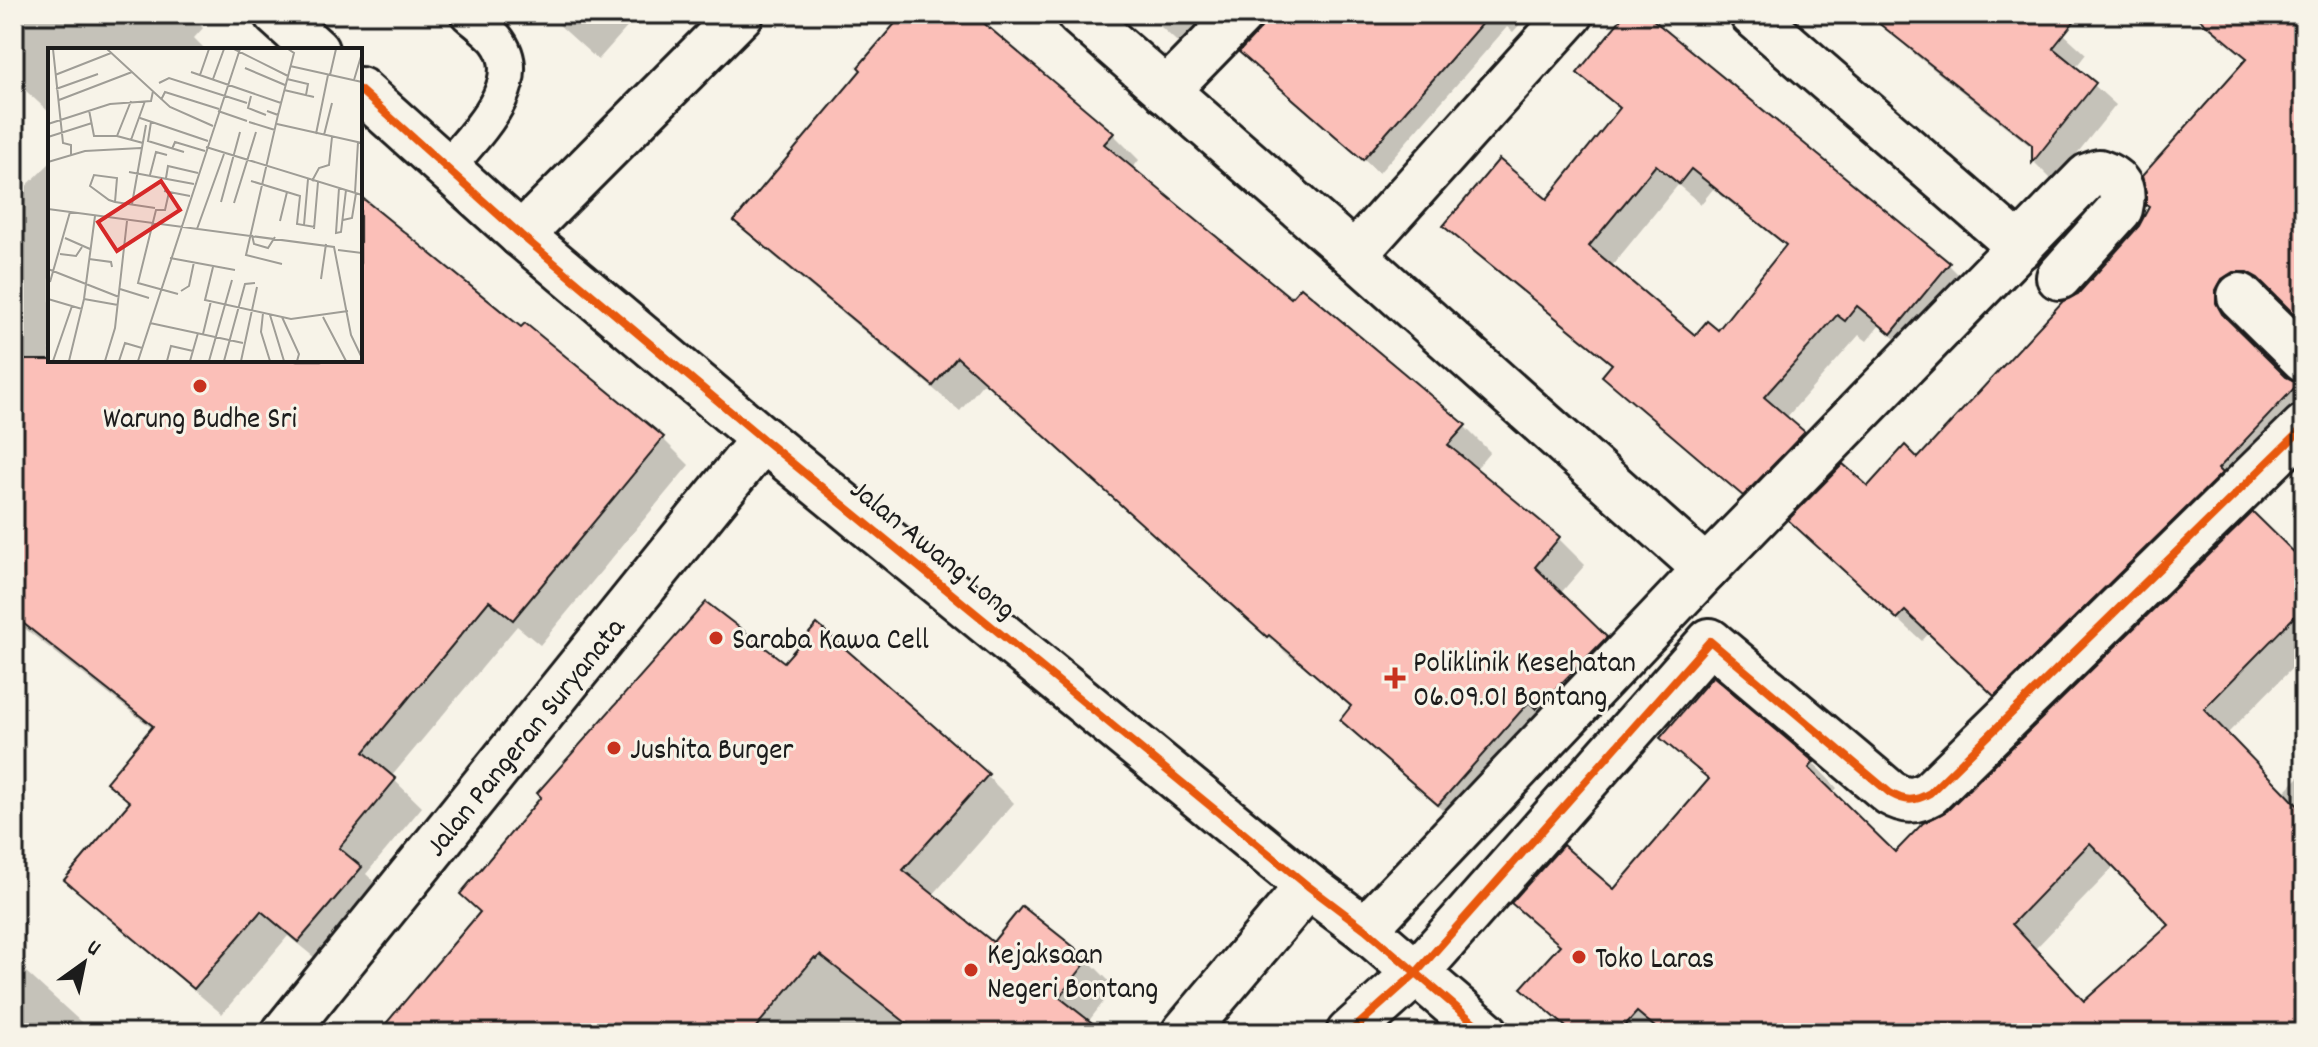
<svg xmlns="http://www.w3.org/2000/svg" width="2318" height="1047" viewBox="0 0 2318 1047" font-family="Dekko,sans-serif">
	<rect width="100%" height="100%" fill="#f7f3e8"/>
	<filter id="ink" filterUnits="userSpaceOnUse"><feTurbulence type="fractalNoise" baseFrequency=".0125" numOctaves="2"/><feDisplacementMap in="SourceGraphic" scale="16" xChannelSelector="R" yChannelSelector="G"/><feConvolveMatrix kernelMatrix="1 2 1 2 8 2 1 2 1" color-interpolation-filters="sRGB"/></filter>
	<g filter="url(#ink)">
		<!-- shadow -->
		<g fill="#0003" fill-rule="evenodd">
			<path d="M14,14H190L203,28L194,38L206,50H50V113L14,80Z"/>
			<path d="M547,14H639L598,60Z"/>
			<path d="M906,14H970L1113,134L1139,160L1132,169L1292,301L1464,426L1490,452L1475,470L1559,539L1585,565L1560,594L1632,665L1465,830L1369,746L1343,719L1352,708L1296,660L1295,661L984,382L960,411L763,247L737,221L863,70Z"/>
			<path d="M1147,14H1235L1188,52Z"/>
			<path d="M1267,14H1529L1513,32L1507,27L1379,173L1256,66Z"/>
			<path d="M1628,14H1643L1948,264L1969,285L1913,353L1879,326L1867,341L1859,335L1786,418L1824,454L1765,515L1625,397L1604,376L1613,366L1467,247L1446,226L1547,201L1621,110L1579,73ZM1678,185L1701,204L1713,189L1787,247L1718,333L1696,338L1611,267Z"/>
			<path d="M1881,14H2042L2086,54L2075,68L2116,105L2054,182L2034,162V149L1913,53L1892,32Z"/>
			<path d="M2192,14H2304V322L2283,301L2271,294H2258L2238,315L2239,329L2245,338L2285,378L2298,385L2304,391V426L2018,718L1930,632L1922,641L1815,543L1868,489L1919,460L2079,295L2140,227L2247,60Z"/>
			<path d="M50,163V360H360V215L522,330L662,438L689,465L540,645L517,626L391,777L422,807L366,874L387,894L326,967L288,936L222,1014L94,906L67,880L131,805L108,782L153,729L14,620V198Z"/>
			<path d="M2304,565V656L2227,734L2283,793L2304,772V1033H1572L1524,988L1561,946L1514,903L1615,892L1710,781L1663,738L1713,679L1813,763L1837,788L1832,794L1895,855L1949,813ZM2115,866L2171,926L2085,1003L2035,949Z"/>
			<path d="M784,664L987,776L1014,803L932,896L993,945L1088,960L1115,987L1088,1022L1102,1033H381Z"/>
			<path d="M14,961L93,1033H14Z"/>
		</g>
		<!-- building -->
		<g fill="#fbbfb8" stroke="#1c1c1c" stroke-width="2" fill-rule="evenodd">
			<path d="M903,14H973L1114,133L1104,144L1291,298L1301,287L1466,425L1448,445L1560,537L1535,567L1607,637L1536,709L1529,702L1438,805L1340,720L1351,706L1269,635L1267,637L957,357L933,386L734,221L861,70L858,67Z"/>
			<path d="M1265,14H1490L1363,160L1239,52L1259,31L1265,21Z"/>
			<path d="M1625,14H1646L1950,263L1891,334L1857,306L1845,321L1837,315L1764,397L1805,432L1743,496L1602,376L1612,364L1443,226L1499,159L1547,199L1620,108L1577,73ZM1656,165L1679,184L1691,169L1786,245L1718,330L1707,321L1695,335L1589,246Z"/>
			<path d="M1867,14H2080L2053,48L2096,83L2032,163V145Z"/>
			<path d="M2194,14H2304V324L2258,278L2247,272H2233L2222,279L2216,290V303L2222,314L2286,377L2299,383L2218,469L2222,473L1994,696L1905,611L1897,619L1788,520L1843,464L1868,486L1905,445L1918,458L2063,301L2078,294L2139,226L2149,207L2146,205V192L2142,176L2247,58Z"/>
			<path d="M360,196L521,327L525,323L664,437L513,620L489,601L364,752L396,779L339,848L362,867L298,942L261,911L194,989L64,880L130,802L106,782L153,726L14,616V360H360Z"/>
			<path d="M2253,512L2304,562V607L2204,709L2304,812V1033H1662L1637,1012L1618,1033H1573L1521,988L1560,945L1511,903L1563,845L1614,889L1709,779L1660,738L1713,676L1814,762L1809,768L1895,852L1923,823L1947,811ZM2090,843L2169,925L2084,1001L2012,924Z"/>
			<path d="M706,602L784,662L817,624L989,774L903,870L993,942L1022,906L1089,959L1059,997L1105,1033H919L820,955L816,959L814,958L751,1033H378L480,912L460,894L541,797L537,793Z"/>
		</g>
		<g fill="none" stroke-linecap="round" stroke-linejoin="round">
			<defs>
				<path id="lane" d="M447,168C473,136 531,83 496,39C488,30 477,22 468,14"/>
				<g id="street">
					<path d="M1079,14L1354,255L1706,569"/>
					<path d="M1752,14L2020,247"/>
					<path d="M1166,91L1241,14"/>
					<path d="M521,235L741,14"/>
					<path d="M1354,255L1571,14"/>
					<path d="M2240,296L2304,359"/>
					<path d="M1365,929L1706,569L2088,176L2099,172C2119,179 2125,189 2120,209L2059,277"/>
					<path d="M284,1033L763,439"/>
					<path d="M1184,1033L1308,886"/>
					<path d="M1349,1033L1416,973L1710,641L1890,793C1906,802 1914,802 1930,793L2304,427"/>
				</g>
				<g id="secondary">
					<path d="M276,14L316,50"/>
					<path d="M360,90L521,235L763,439L1308,886L1365,929L1486,1033"/>
				</g>
			</defs>
			<!-- lane casing -->
			<use href="#lane" stroke="#1c1c1c" stroke-width="40"/>
			<!-- street casing -->
			<use href="#street" stroke="#1c1c1c" stroke-width="50"/>
			<!-- secondary casing -->
			<use href="#secondary" stroke="#1c1c1c" stroke-width="50"/>
			<!-- lane -->
			<use href="#lane" stroke="#f7f3e8" stroke-width="34"/>
			<!-- street -->
			<use href="#street" stroke="#f7f3e8" stroke-width="44"/>
			<!-- secondary -->
			<use href="#secondary" stroke="#f7f3e8" stroke-width="44"/>
			<defs>
				<g id="cycleway">
					<path d="M360,90L521,235L763,439L1308,886L1365,929L1486,1033"/>
					<path d="M1349,1033L1416,973L1710,641L1890,793C1906,802 1914,802 1930,793L2304,427"/>
				</g>
			</defs>
			<!-- cycleway casing -->
			<use href="#cycleway" stroke="#f7f3e8" stroke-width="13"/>
			<!-- cycleway -->
			<use href="#cycleway" stroke="#e8590c" stroke-width="8"/>
		</g>
	</g>
	<!-- markers -->
	<g fill="#c8321e" stroke="#f7f3e8" stroke-width="3">
		<circle cx="200" cy="386" r="8"/>
		<circle cx="716" cy="638" r="8"/>
		<path d="M1391 666h8v8h8v8h-8v8h-8v-8h-8v-8h8z"/>
		<circle cx="614" cy="748" r="8"/>
		<circle cx="1579" cy="957" r="8"/>
		<circle cx="971" cy="970" r="8"/>
	</g>
	<g text-anchor="middle" stroke-width="6" stroke-linejoin="round" paint-order="stroke">
		<!-- poi labels -->
		<g font-size="30" fill="#1c1c1c" stroke="#f7f3e8" text-anchor="start">
			<text x="200" y="427" text-anchor="middle">Warung Budhe Sri</text>
			<text x="732" y="648">Saraba Kawa Cell</text>
			<text x="1413" y="671">Poliklinik Kesehatan<tspan x="1413" dy="34">06.09.01 Bontang</tspan></text>
			<text x="630" y="758">Jushita Burger</text>
			<text x="987" y="963">Kejaksaan<tspan x="987" dy="34">Negeri Bontang</tspan></text>
			<text x="1595" y="967">Toko Laras</text>
		</g>
		<!-- street labels -->
		<g font-size="30" fill="#1c1c1c" stroke="#f7f3e8">
			<text transform="translate(934 548) rotate(39)" y="10">Jalan Awang Long</text>
			<text transform="translate(524 736) rotate(-51)" y="10">Jalan Pangeran Suryanata</text>
		</g>
	</g>
	<!-- overview -->
	<g transform="translate(48 48)">
		<rect width="314" height="314" fill="#f7f3e8"/>
		<path fill="none" stroke="#9f9d96" stroke-width="2" d="M5,1L15,95L23,97V107M59,1L122,59L165,78M186,1L240,28M242,18L314,34M197,20L237,37M143,24L233,55M7,27L63,5M152,27L161,1M282,27L288,1M165,31L176,1M239,31L260,36L258,47M306,32L314,5M111,35L121,30L199,55M8,41L50,26M236,42L266,49M203,48L200,60L218,67M11,52L84,24M113,52L117,44L171,61M83,53L69,88L95,95M41,62L46,88H69M170,63L199,73M219,63L230,67L198,207L234,216M230,67L246,5L240,1M92,70L160,93M103,74L100,93L136,104M201,74L227,82M0,76L62,56L103,53L105,43M229,76L314,95M268,86L280,27M276,87L284,55M0,89L44,75M83,92L97,53M158,99L314,147M124,101L127,94L157,103M0,114L37,103L93,100M81,124L146,136M102,127L108,104L119,107M118,130L120,118L150,125M203,133L252,148L249,176L267,179M264,133L271,120L281,117L284,89M291,140L288,185L293,184L298,142M116,143L142,148M121,144L117,162H108L90,235L130,246M307,145L310,94M67,154L69,130L46,127L42,138L61,152L67,154L107,160M173,154L192,84M186,155L208,84M84,156L98,77M0,161L286,199L303,287L314,310M295,172L304,170L308,145M232,173L239,144M256,177L260,131M149,181L176,106M266,181L270,134M204,187L206,196L220,200L227,189M17,190L42,201M290,202L314,205M12,206L28,208L34,199M122,210L187,222M41,211L63,214L64,219M165,219L157,252L243,271L300,263M0,221L71,249M273,231L278,196M2,234L22,164M72,241L101,250M133,243L141,238L146,214M0,251L34,261M36,251L70,257M215,265L213,284L222,313M222,267L236,313M234,269L251,306L249,313M275,269L298,313M102,275L195,295M155,286L163,253M5,313L24,258M21,313L36,251L47,168M57,313L67,280L79,173M71,313L77,295L94,300M90,313L192,1M119,313L123,298L145,303M142,313L150,285M161,313L184,232M176,313L197,236L207,235M193,313L209,239"/>
		<path fill="#d62828" fill-opacity="0.15" stroke="#d62828" stroke-width="4" d="M113,133L132,162L69,203L50,174Z"/>
		<rect width="314" height="314" fill="none" stroke="#1c1c1c" stroke-width="4"/>
	</g>
	<!-- margin -->
	<rect width="2318" height="1047" fill="none" stroke="#f7f3e8" stroke-width="48"/>
	<rect x="24" y="24" width="2270" height="999" fill="none" stroke="#1c1c1c" stroke-width="3" filter="url(#ink)"/>
	<!-- north arrow -->
	<g transform="translate(84 963) rotate(33)" stroke="#f7f3e8" stroke-width="6" paint-order="stroke">
	<path d="M0-6L14 30L0 20L-14 30Z" fill="#1c1c1c"/>
	<text y="-12" font-size="22" font-weight="bold" text-anchor="middle" fill="#1c1c1c">U</text>
	</g>
</svg>
